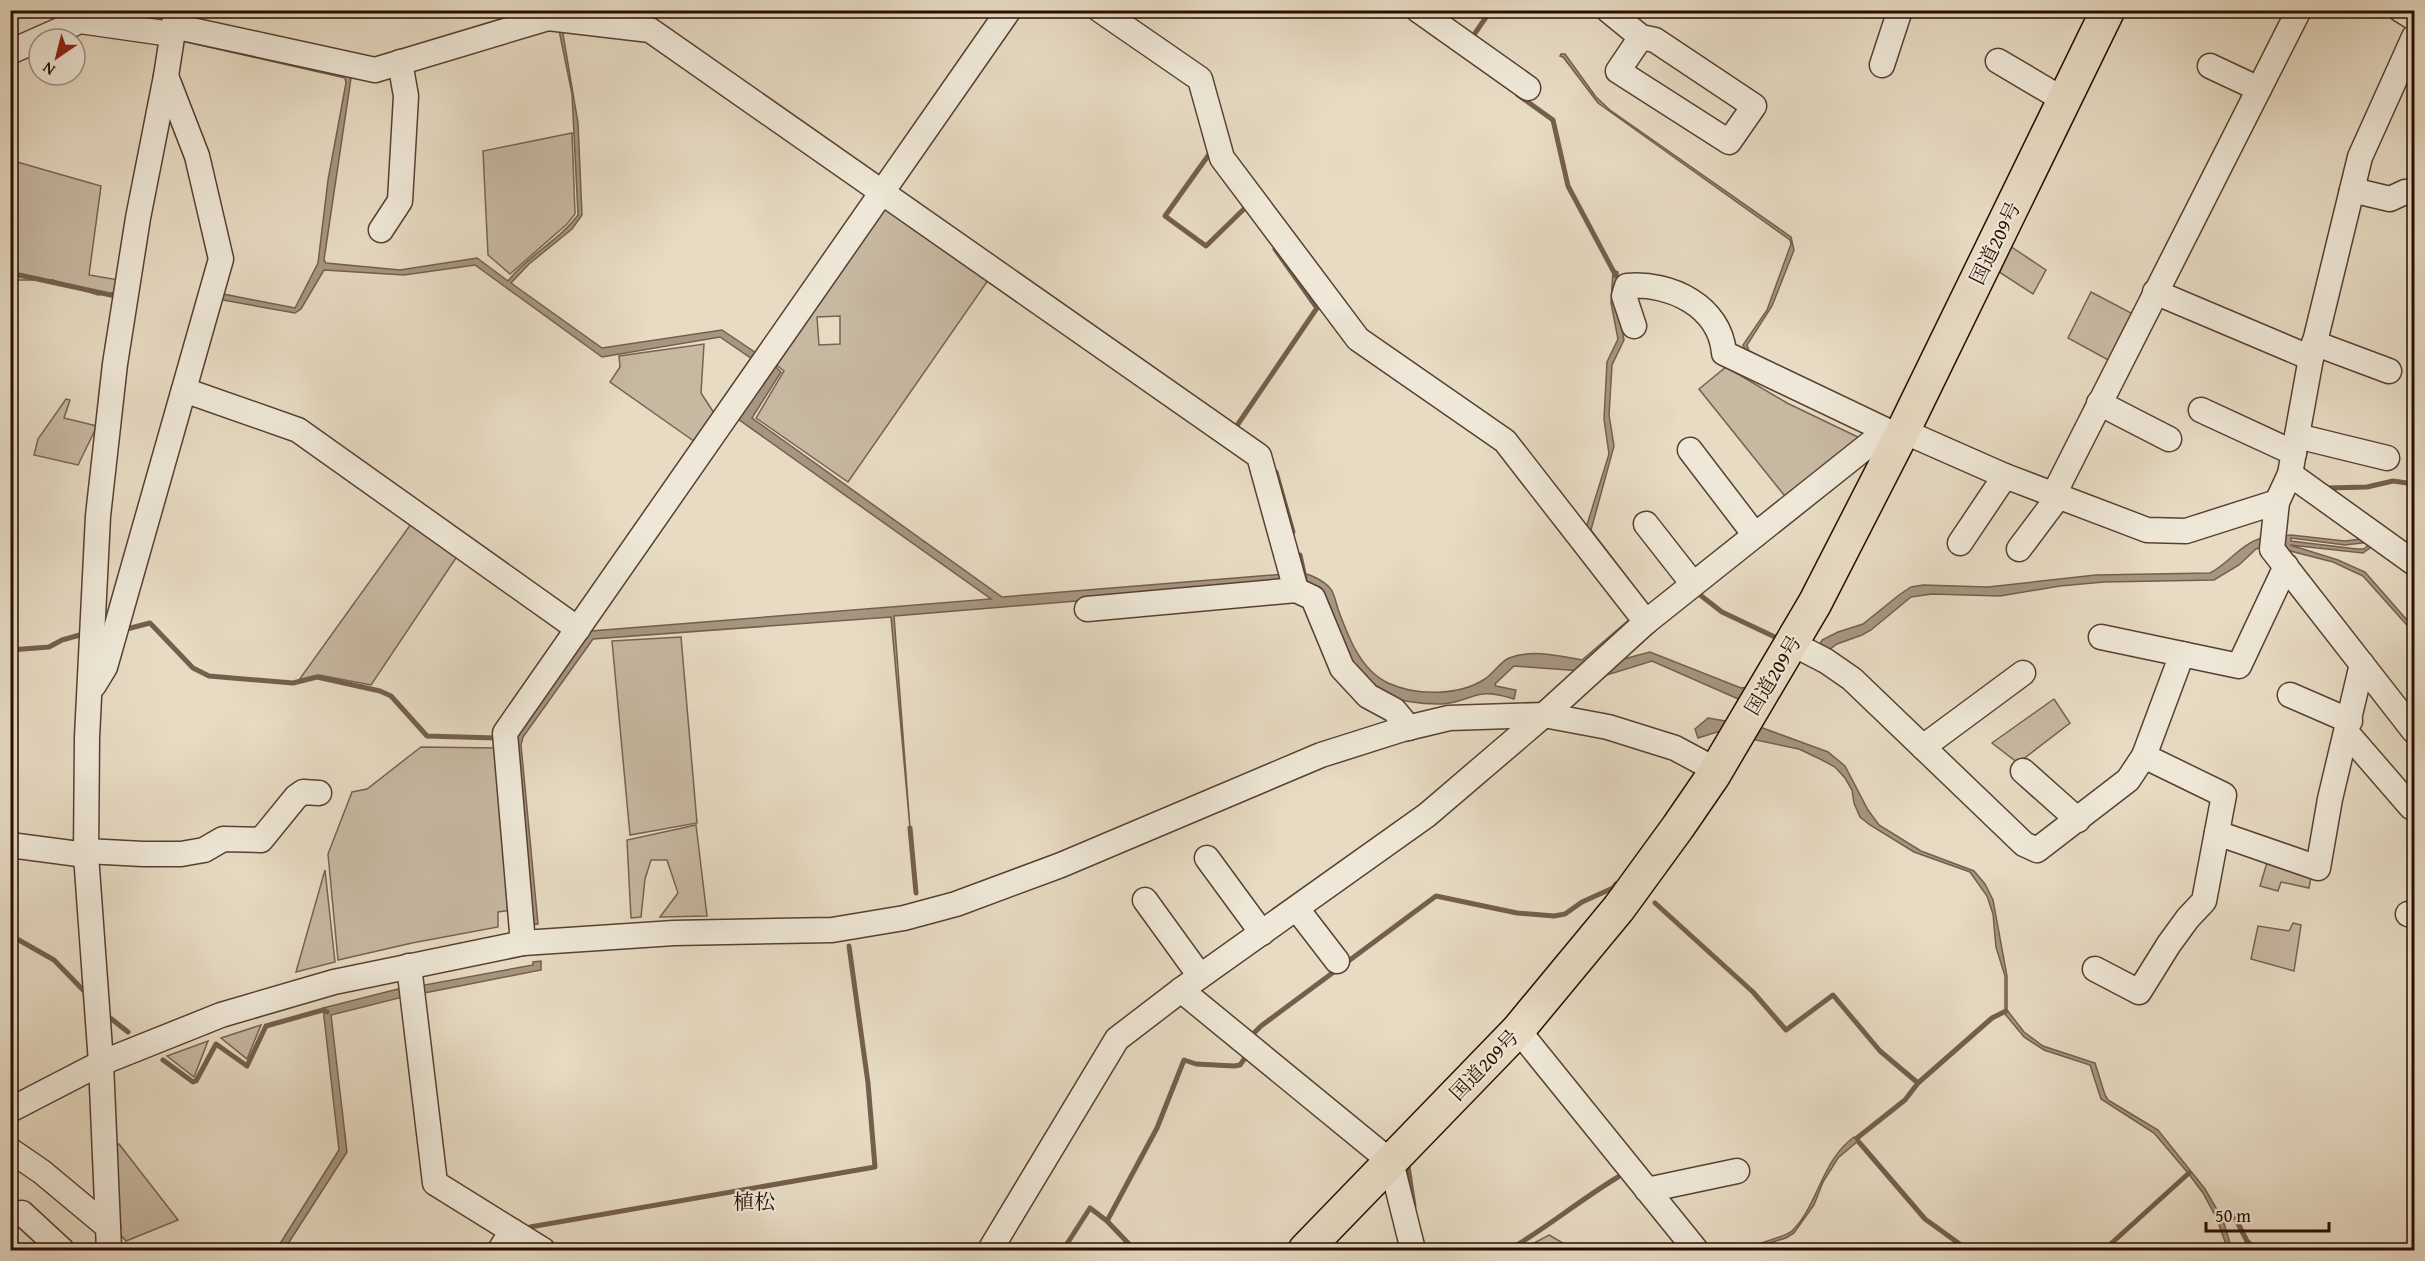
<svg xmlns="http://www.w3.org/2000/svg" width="2425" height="1261" viewBox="0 0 2425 1261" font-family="'Gentium Book Plus','Noto Serif JP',serif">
	<rect width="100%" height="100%" fill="#e7dbc3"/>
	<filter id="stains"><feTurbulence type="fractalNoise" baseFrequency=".00333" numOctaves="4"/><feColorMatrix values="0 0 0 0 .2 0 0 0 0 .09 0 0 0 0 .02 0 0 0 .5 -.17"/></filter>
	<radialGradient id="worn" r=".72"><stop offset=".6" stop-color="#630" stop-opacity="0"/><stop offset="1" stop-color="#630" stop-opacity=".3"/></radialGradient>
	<!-- green -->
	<g fill="#c7b8a2" stroke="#786251" stroke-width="1.5" fill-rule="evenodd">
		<path d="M572,133L575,214L567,224L510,274L488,255L483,151Z"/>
		<path d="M10,160L101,186L89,275L119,280L117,292L98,295L53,280H11Z"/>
		<path d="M884,207L989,279L848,482L756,418L784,371L774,363ZM840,316V344L819,345L817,317Z"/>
		<path d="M2010,246L2046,270L2033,294L1996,270Z"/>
		<path d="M2091,292L2133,314L2110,361L2068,338Z"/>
		<path d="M704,344L701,393L716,416L698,444L610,382L620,367L619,356Z"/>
		<path d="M1726,367L1787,403L1864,440L1788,500L1699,389Z"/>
		<path d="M66,399L70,400L64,418L97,426L78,465L34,455L38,439Z"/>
		<path d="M411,524L458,555L371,685L319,675L299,680Z"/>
		<path d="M681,637L697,823L630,835L612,641Z"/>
		<path d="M2054,699L2070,723L2018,763L1992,743Z"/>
		<path d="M421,747L497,748L511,910L498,912V927L412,943L338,960L328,854L352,792L367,789Z"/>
		<path d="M696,825L707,916L660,917L678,893L667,860H651L645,879L641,917L631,918L627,840Z"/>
		<path d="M2269,856L2311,877L2309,888L2281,882L2278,891L2260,886Z"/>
		<path d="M325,870L335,962L296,972Z"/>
		<path d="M2293,923L2301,925L2294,971L2251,959L2258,926L2289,931Z"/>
		<path d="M261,1025L247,1059L221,1038Z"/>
		<path d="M208,1041L194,1077L167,1056Z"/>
		<path d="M119,1144L178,1220L126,1241L117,1231L114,1149Z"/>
		<path d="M1549,1235L1563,1243L1567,1250H1521Z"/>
	</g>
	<!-- water -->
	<g fill="#a69581" stroke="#745f4d" stroke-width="1.5">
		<path d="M188,11H193L189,35L352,71L324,260L326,263L400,270L477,258L508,281C528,255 559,241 578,215L572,94L559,30L562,28L578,123L582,215L572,229L529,264L511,283L602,348L722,330L759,355L755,361L720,337L602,357L475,265L404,275L324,270L301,309L295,313L217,299L218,293L295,308L318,263L328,180L346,83L345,78L182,41Z"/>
		<path d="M1561,54H1565L1596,97L1610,110L1791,237L1794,250L1772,306L1747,345L1749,351L1786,371L1889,418V422L1748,354L1743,345L1767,310L1791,244L1790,240L1598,103L1563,57L1560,56Z"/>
		<path d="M1613,270L1618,272L1616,299L1624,340L1612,365L1609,415L1614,446L1591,530L1649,606L1605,664L1650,652L1741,688L1755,686L1743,701L1652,661L1594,679L1582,671L1514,666L1495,684L1496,686L1516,690L1514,699C1504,696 1494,693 1483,694C1468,696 1455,705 1438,704C1422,704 1395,701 1381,693C1351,675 1323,615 1305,585L1302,573C1310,574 1324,581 1330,588C1334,592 1336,603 1338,609C1348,636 1360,670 1388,683C1416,696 1459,696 1485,679C1494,673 1500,662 1509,658C1532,649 1559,656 1582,660L1631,618L1586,528L1609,454L1604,419L1607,362L1618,339L1611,303Z"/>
		<path d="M774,365L781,372L752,418L1002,597L1285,574V584L894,616L910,828L891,617L593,639L523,737L521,745L538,924L529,925L516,732L583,637L591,631L991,599L738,419Z"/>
		<path d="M2291,535L2345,541L2369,538L2370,542L2345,545L2291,538V541L2357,549H2364L2372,542L2374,545L2363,553L2290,545L2338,560L2365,572L2414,628V633L2363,576L2333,562L2267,545L2256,549L2239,565L2214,580L2104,582L2060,586L2000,596L1932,594L1911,597L1871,630L1862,635L1837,644L1826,652L1818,648L1822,640L1838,632L1863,624L1899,595L1911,587L1923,585L1988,587L2096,575L2210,573C2228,564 2242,543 2262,538C2271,536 2282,536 2291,535Z"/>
		<path d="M1708,718L1760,727L1828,752L1845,766L1868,810L1879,825L1921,851L1974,871L1985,884L1993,900L2007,976V1010L2024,1032L2043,1046L2095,1063L2105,1095L2108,1100L2158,1130L2205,1189L2223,1220L2232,1250H2228L2217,1219L2203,1193L2188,1173L2154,1133L2101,1099L2090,1065L2044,1050L2024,1037L2005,1014V976L1996,947L1993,914L1987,896L1970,872L1914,852L1870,825L1860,817L1854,803L1852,790L1845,778L1835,767L1820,759L1799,749L1717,732L1698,738L1695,729Z"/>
		<path d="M541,961V970L419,994V986L533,965V962Z"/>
		<path d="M406,987L407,996L331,1015L347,1152L284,1250H276L339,1150L323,1008Z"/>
		<path d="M1854,1137L1858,1141L1838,1158L1823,1182L1814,1205L1794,1233L1786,1238L1746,1250H1739C1751,1245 1784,1238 1792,1231C1819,1204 1821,1161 1854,1137Z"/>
	</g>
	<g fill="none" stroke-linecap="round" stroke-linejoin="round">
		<!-- stream -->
		<g stroke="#745f4d" stroke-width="5">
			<path d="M1082,10L1093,18"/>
			<path d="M1401,10L1411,17"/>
			<path d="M1471,39L1491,10"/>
			<path d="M1518,95L1553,120L1568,186L1616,276"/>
			<path d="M1209,149L1210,153L1165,216L1206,246L1246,207L1249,211"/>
			<path d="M10,273L120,297"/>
			<path d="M1240,430L1236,427L1317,308L1275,249"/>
			<path d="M1276,472L1293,532"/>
			<path d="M2326,488L2367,487L2393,481L2414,484"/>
			<path d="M1300,555L1305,578"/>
			<path d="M1695,591L1722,612L1777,638L1780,636"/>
			<path d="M123,630L150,623L193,668L209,676L293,683L317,677L380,691L391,696L427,736L496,738"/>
			<path d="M10,650L49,647L62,640L87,633"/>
			<path d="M910,828L916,893"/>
			<path d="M1655,903L1753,992L1786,1030L1833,995L1880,1051L1918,1083L1905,1100L1857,1138"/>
			<path d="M10,935L54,960L85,992"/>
			<path d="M109,1017L128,1032"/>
			<path d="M1248,1039L1261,1026L1436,896L1517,913L1554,916L1565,914L1582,902L1613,888L1616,884"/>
			<path d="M163,1060L193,1082L196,1081L216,1044L247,1066L266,1026L323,1010L327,1012"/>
			<path d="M1918,1083L1992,1018L2006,1011"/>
			<path d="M1858,1141L1925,1219L1968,1250"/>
			<path d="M1408,1166L1414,1206"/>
			<path d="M2220,1218L2234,1216L2247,1241L2257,1250"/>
			<path d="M1107,1221L1129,1244L1128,1250"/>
			<path d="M526,1232L530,1227L875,1167L868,1083L849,946"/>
			<path d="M1063,1250L1090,1208L1107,1221L1157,1128L1184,1060L1196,1064L1234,1066L1240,1065L1245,1058L1243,1052"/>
			<path d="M1509,1250C1546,1228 1580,1200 1618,1177"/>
			<path d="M2104,1250L2189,1173"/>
		</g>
		<defs>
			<g id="minor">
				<path d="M1100,10L1200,79L1222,158L1358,339L1505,441L1646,622"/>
				<path d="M1418,10L1528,88"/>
				<path d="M1608,10L1641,37L1655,40L1754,106L1729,142L1618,71L1641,37"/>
				<path d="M2401,10L2414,18"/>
				<path d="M173,26L375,70L548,18L650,30L1259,456L1296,590"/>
				<path d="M2414,37L2360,157L2311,358L2290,474L2277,502L2272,549L2414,731"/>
				<path d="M10,52L80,21L171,34"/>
				<path d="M1998,61L2064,100"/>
				<path d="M1882,65L1900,10"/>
				<path d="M2210,66L2259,89"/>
				<path d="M2352,190L2390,199L2405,192L2414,193"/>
				<path d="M381,230L400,201L406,96L400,62"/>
				<path d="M2155,292L2311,358"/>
				<path d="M1634,326L1624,296L1627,286C1670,282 1720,306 1724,353L1898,436"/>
				<path d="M2314,343L2389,371"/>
				<path d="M184,390L298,430L578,629"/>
				<path d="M2099,403L2169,439"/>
				<path d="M2201,410L2294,453"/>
				<path d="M1903,431L2005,476L2147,530L2186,531L2277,502"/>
				<path d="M2297,436L2387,458"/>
				<path d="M1690,450L1755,535"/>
				<path d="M2290,474L2414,563"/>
				<path d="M2053,496L2299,10"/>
				<path d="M1646,524L1693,584"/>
				<path d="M1960,543L2005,476"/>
				<path d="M2019,549L2058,497"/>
				<path d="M1087,609L1296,590L1313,598L1342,668L1368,696L1394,710L1409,728"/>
				<path d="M2101,637L2239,666L2286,566"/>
				<path d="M1791,643L1826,661L1852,679L2024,844L2037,850L2128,780L2144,756L2182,654"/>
				<path d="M94,685L105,667L221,259L197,156L166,76"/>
				<path d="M2290,695L2350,721"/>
				<path d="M2347,733L2411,807"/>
				<path d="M1923,747L2023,673"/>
				<path d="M2023,771L2078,820"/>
				<path d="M2217,833L2318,868L2330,799L2362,664"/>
				<path d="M10,845L86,855"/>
				<path d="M86,851L143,854H181L204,850L223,839L261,840L296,797L303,792L319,793"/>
				<path d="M1207,858L1262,933"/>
				<path d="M1145,900L1200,976"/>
				<path d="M1297,909L1337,961"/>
				<path d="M2408,914L2414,916"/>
				<path d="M523,943L505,733L1009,10"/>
				<path d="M409,966L435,1183L543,1250"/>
				<path d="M2095,969L2139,992L2169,944L2188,918L2204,901L2224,795L2144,756"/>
				<path d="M1181,990L1391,1162L1413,1250"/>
				<path d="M1518,1030L1696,1250"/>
				<path d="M10,1110L101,1063L221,1015L334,982L523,943L674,933L832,930L904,918L956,904L1061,865L1321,755L1403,729L1449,718L1544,715L1608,727L1675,748L1716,770"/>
				<path d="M10,1150L42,1172L108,1227"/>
				<path d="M1647,1190L1737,1171"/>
				<path d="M22,1213L62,1250"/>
				<path d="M109,1250L101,1063L86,855L87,737L98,516L115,364L138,218L166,76L176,12"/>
				<path d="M500,1250L512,1231"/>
				<path d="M990,1250L1117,1039L1181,990L1427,815L1544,715L1646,622L1886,431"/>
			</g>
			<path id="highway" d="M1305,1250L1518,1030L1619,908L1678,827L1713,776L1815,603L1903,431L2108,10"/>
		</defs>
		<!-- minor casing -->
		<use href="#minor" stroke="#584031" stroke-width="27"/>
		<!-- highway casing -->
		<use href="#highway" stroke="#290d00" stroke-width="36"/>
		<!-- minor -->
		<use href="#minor" stroke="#efe8d8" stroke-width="24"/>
		<!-- highway -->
		<use href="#highway" stroke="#e7dbc3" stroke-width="33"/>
	</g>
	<g text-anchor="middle" stroke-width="4.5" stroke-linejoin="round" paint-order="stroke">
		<!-- street labels -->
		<g font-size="20" fill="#290d00" stroke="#efe8d8">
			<text transform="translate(1995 243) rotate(-64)" y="7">国道209号</text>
			<text transform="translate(1773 675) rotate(-59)" y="7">国道209号</text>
			<text transform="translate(1484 1065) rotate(-46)" y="7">国道209号</text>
		</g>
		<!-- neighbourhood labels -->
		<g font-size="21" fill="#290d00" stroke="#efe8d8">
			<text x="754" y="1209">植松</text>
		</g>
	</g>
	<!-- margin -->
	<rect width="2425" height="1261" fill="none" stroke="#e7dbc3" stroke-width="36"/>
	<rect x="12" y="12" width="2401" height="1237" fill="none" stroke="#290d00" stroke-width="3"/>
	<rect x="18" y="18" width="2389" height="1225" fill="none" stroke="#290d00" stroke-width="1.5"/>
	<!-- north arrow -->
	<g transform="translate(57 57) rotate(215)"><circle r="28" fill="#efe8d8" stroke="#a09082" stroke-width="1.5"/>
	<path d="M0-4.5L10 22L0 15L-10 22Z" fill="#8f2418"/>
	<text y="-9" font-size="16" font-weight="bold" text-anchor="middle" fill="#290d00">N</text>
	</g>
	<!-- scale -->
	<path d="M2206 1222v9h123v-9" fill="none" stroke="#290d00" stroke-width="3"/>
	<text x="2215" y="1222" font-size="18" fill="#290d00" stroke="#efe8d8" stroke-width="4.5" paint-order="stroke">50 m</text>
	<rect width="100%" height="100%" filter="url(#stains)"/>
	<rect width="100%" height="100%" fill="url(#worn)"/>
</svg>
